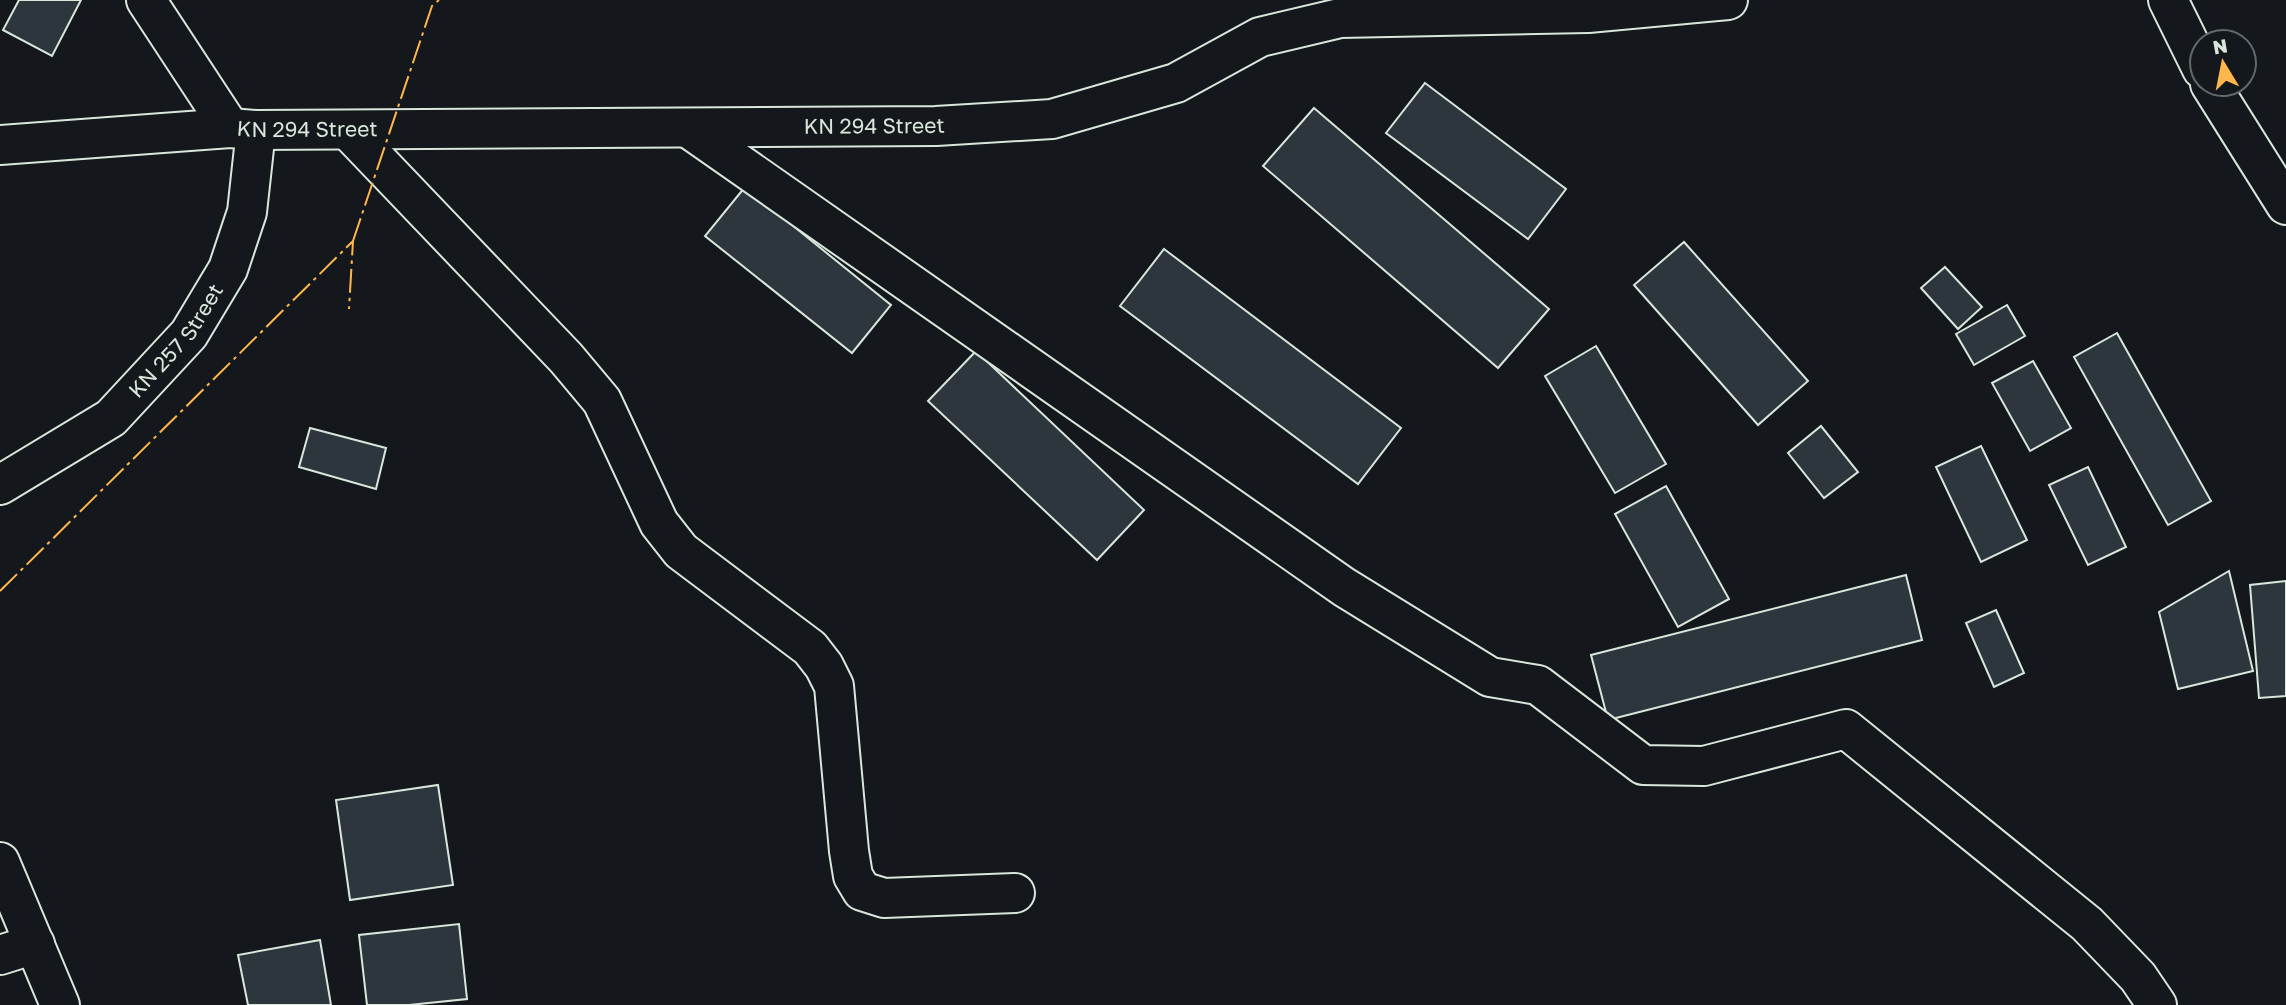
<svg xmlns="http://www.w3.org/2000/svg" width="2286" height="1005" viewBox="0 0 2286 1005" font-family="'Golos Text',sans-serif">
	<rect width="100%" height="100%" fill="#14181c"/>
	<!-- building -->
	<g fill="#2c363c" stroke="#d8e6dc" stroke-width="2">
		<path d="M19,0H81L52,56L3,30Z"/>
		<path d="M1425,83L1566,189L1528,239L1386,133Z"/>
		<path d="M1314,108L1549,309L1498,368L1263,166Z"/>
		<path d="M745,187L891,305L852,353L705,236Z"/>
		<path d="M1684,242L1808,381L1758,425L1634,285Z"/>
		<path d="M1164,249L1401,428L1358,484L1120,306Z"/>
		<path d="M1945,267L1982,307L1958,329L1921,288Z"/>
		<path d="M2007,305L2025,336L1974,365L1956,334Z"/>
		<path d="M2117,333L2211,501L2168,525L2074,357Z"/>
		<path d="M1596,346L1666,464L1615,493L1545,376Z"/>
		<path d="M976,351L1144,510L1097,560L928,401Z"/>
		<path d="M2033,361L2071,428L2030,451L1992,383Z"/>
		<path d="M1821,426L1858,472L1824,498L1788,453Z"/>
		<path d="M310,428L386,448L376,489L299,467Z"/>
		<path d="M1981,446L2027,540L1981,562L1936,467Z"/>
		<path d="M2088,467L2126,547L2088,565L2049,485Z"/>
		<path d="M1666,486L1729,599L1678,627L1615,514Z"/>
		<path d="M2229,571L2253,671L2178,689L2159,612Z"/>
		<path d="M1906,575L1922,640L1608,720L1591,655Z"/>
		<path d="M2286,581V696L2259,698L2250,585Z"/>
		<path d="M1996,610L2024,673L1994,687L1966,623Z"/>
		<path d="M438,785L453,885L350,900L336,800Z"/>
		<path d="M459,924L467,999L409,1005H367L359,935Z"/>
		<path d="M320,940L331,1005H248L238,955Z"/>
	</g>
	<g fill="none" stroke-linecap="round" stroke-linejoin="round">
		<defs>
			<g id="minor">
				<path d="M146,0L230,128"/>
				<path d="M2168,0L2202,69"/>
				<path d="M2210,84L2286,205"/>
				<path d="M688,128L1344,587L1490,677L1538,685L1643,765L1704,766L1846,729L2087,924L2138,977L2157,1005"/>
				<path d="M348,130L566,358L602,401L659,523L681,551L810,648L824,666L834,686L849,851L853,876L862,891L884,898L1015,893"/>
				<path id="s1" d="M0,145L230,128L256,130L936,126L1052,119L1176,83L1260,37L1340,18L1588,13L1728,0"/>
				<path id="s2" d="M0,485L111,418L189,334L228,269L247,212L256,130"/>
				<path d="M0,955L35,944"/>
			</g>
			<path id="major" d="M0,862L60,1005"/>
		</defs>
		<!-- minor casing -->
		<use href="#minor" stroke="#d8e6dc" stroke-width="42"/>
		<!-- major casing -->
		<use href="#major" stroke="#d8e6dc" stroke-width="42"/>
		<!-- minor -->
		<use href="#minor" stroke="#14181c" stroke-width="38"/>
		<!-- major -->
		<use href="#major" stroke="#14181c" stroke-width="38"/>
		<!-- power -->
		<g stroke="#ffb74d" stroke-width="2" stroke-dasharray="24 5 3.5 5" stroke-linecap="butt">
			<path d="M353,241L432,6L439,0"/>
			<path d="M0,591L353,241L349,309"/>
		</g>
	</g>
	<g text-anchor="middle" stroke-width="5" stroke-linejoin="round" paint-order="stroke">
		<!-- street labels -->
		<g font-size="21" fill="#d8e6dc" stroke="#14181c">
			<text dy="7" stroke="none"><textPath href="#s1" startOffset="875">KN 294 Street</textPath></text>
			<text dy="7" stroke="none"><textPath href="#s1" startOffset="308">KN 294 Street</textPath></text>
			<text dy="7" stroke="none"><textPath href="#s2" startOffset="231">KN 257 Street</textPath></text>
		</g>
	</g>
	<!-- north arrow -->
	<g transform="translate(2223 63) rotate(350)"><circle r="33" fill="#14181c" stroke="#626a69" stroke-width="2"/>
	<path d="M0-5L12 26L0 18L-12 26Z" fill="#ffb74d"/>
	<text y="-10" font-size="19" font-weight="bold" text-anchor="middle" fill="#d8e6dc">N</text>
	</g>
</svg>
